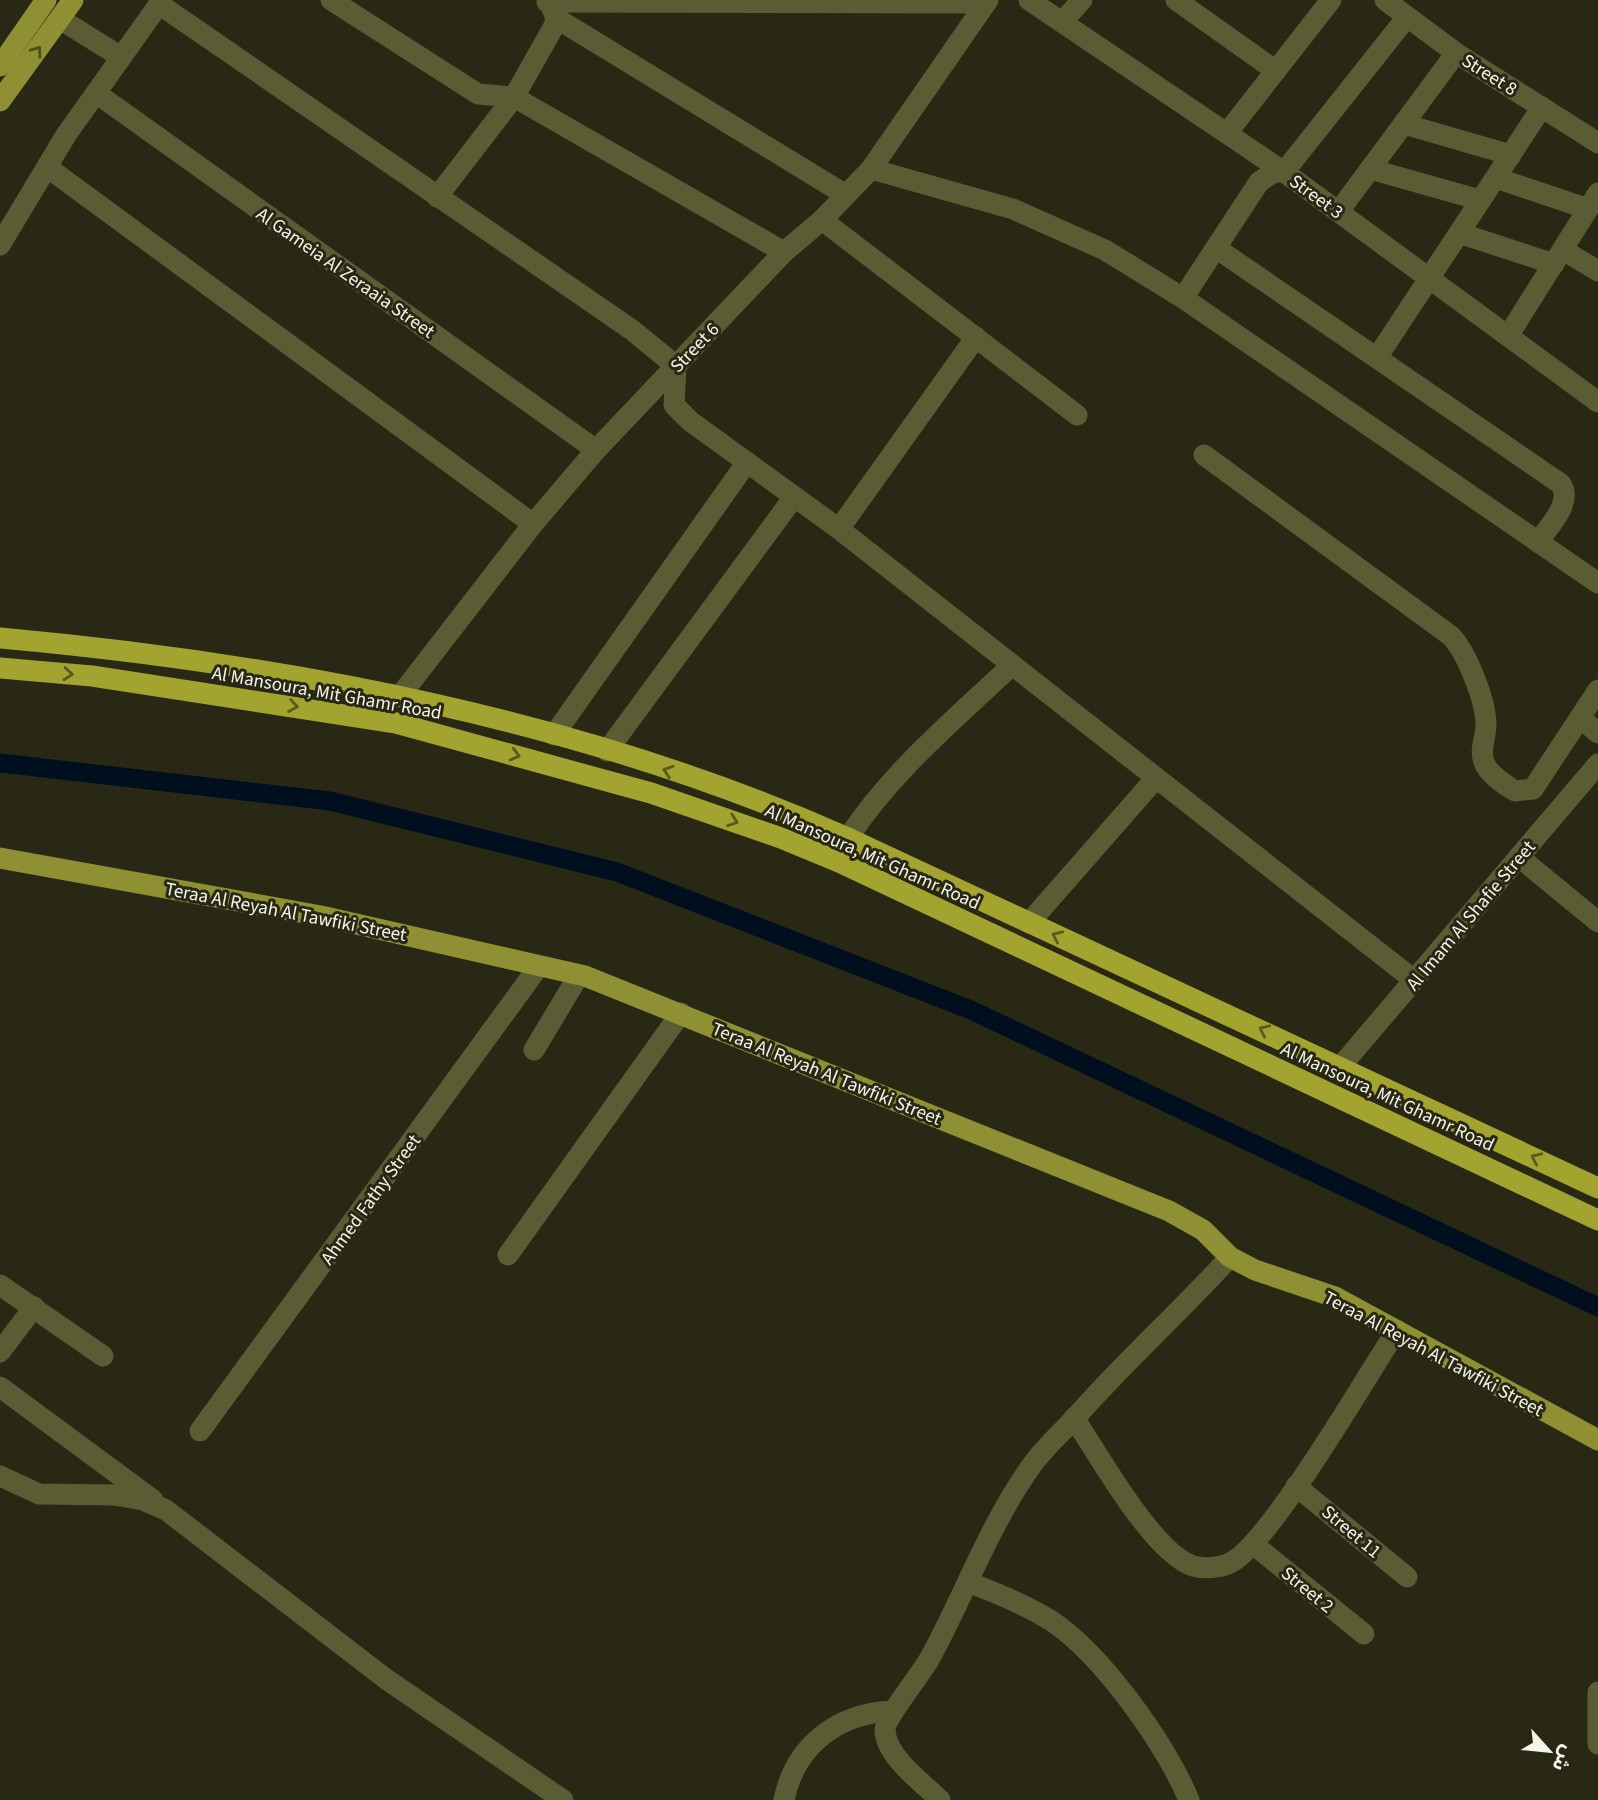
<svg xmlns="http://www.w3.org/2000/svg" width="1598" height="1800" viewBox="0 0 1598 1800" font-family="'Source Sans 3','Noto Sans Arabic',sans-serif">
	<rect width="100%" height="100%" fill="#282815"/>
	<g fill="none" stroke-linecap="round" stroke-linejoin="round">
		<!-- canal -->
		<path stroke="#000f1e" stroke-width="19" d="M0,763L330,801L617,872L971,1010L1598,1307"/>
		<!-- minor -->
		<g stroke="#5b5c33" stroke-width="21">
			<path d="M331,0L478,94L514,97L784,252"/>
			<path d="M1029,0L1284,172L1598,402"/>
			<path d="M1176,0L1276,71"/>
			<path d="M1385,0L1456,53L1598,143"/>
			<path d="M547,2L986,3"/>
			<path d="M159,4L632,330L676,366L674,405L690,421L839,529L1414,980"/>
			<path d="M556,18L846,195"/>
			<path d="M60,19L121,57"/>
			<path d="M1062,22L1082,0"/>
			<path d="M96,93L596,450"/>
			<path d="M1404,124L1511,155"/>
			<path d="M1227,133L1331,0"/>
			<path d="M47,167L533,524"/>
			<path d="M871,169L1013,209L1105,250L1183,298L1598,583"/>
			<path d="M1370,169L1480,200"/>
			<path d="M1496,178L1588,209"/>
			<path d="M437,197L514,97L554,26L556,18L551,6"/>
			<path d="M1339,211L1456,53"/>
			<path d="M822,220L1077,415"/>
			<path d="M1459,233L1554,264"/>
			<path d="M0,245L66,135L162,0"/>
			<path d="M1216,248L1561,484C1573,503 1549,526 1538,542"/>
			<path d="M1563,250L1598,271"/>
			<path d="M1183,298L1259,182L1274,172H1284L1407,17"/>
			<path d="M1508,336L1598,193"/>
			<path d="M1378,356L1542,107"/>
			<path d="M1204,455L1451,636C1467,653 1486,701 1486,725C1486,738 1479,749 1484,762C1488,774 1504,784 1515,791L1533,789L1598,690"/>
			<path d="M839,529L976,337"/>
			<path d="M400,696L533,524L596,450L784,252L822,220L871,169L988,0"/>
			<path d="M1580,718L1598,733"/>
			<path d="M554,735L747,462"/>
			<path d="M607,751L794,497"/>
			<path d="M848,838C892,771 954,720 1012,665"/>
			<path d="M1519,857L1598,922"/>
			<path d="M1029,923L1156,778"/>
			<path d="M534,1050L579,975"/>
			<path d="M1341,1066L1598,764"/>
			<path d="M508,1255L681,1013"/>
			<path d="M0,1285L103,1356"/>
			<path d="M0,1352L34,1307"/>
			<path d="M0,1387L153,1500"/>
			<path d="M1074,1418C1099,1455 1152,1552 1193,1566C1204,1569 1220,1568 1230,1563C1270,1544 1367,1375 1397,1330"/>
			<path d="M200,1431L539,966"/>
			<path d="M0,1476L39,1494L114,1495L143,1500L166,1510L386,1679L563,1800"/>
			<path d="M1296,1486L1407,1577"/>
			<path d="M1253,1544L1364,1634"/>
			<path d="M968,1582C996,1593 1024,1604 1050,1620C1102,1654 1165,1743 1189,1800"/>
			<path d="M1598,1692V1744"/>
			<path d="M784,1800C795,1745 838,1713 893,1711"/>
			<path d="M940,1800C922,1782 886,1757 885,1730C885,1718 922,1673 930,1658C965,1594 989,1525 1032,1465C1044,1448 1061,1433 1075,1418C1124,1362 1180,1312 1230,1257"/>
		</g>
		<!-- major -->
		<g stroke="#8f8f33" stroke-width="21">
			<path d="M0,66L46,0"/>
			<path d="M0,101L73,0"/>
			<path d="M0,858L321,916L585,976L1169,1211L1203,1230L1230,1257L1255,1270L1335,1297L1598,1440"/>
		</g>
		<!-- highway -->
		<g stroke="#a3a330" stroke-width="21">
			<path d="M0,638C287,664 583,720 848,838L1598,1188"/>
			<path d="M0,668L92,676L396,723L651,793L781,838L839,862L1598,1220"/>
		</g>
	</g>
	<!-- one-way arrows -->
	<defs><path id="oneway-chevron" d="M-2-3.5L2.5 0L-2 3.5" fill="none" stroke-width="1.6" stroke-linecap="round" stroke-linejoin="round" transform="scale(1.75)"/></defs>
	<use stroke="#4c4c20" href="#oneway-chevron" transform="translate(37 51) rotate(-54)"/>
	<g stroke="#595920">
		<use href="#oneway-chevron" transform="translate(68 674) rotate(5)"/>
		<use href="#oneway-chevron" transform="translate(293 706) rotate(9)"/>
		<use href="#oneway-chevron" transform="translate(515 755) rotate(15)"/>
		<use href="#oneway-chevron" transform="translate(668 771) rotate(-162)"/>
		<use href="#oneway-chevron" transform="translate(733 821) rotate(20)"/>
		<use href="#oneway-chevron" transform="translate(1057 936) rotate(-155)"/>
		<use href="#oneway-chevron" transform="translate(1264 1030) rotate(-155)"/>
		<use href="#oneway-chevron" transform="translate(1536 1158) rotate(-155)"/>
	</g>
	<g text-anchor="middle" stroke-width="6" stroke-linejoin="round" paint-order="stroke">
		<!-- street labels -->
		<g font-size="19" fill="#f4f5e9" stroke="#282815">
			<text transform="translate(1490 74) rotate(32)" y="7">Street 8</text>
			<text transform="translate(1317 196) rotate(36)" y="7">Street 3</text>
			<text transform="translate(346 272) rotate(35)" y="7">Al Gameia Al Zeraaia Street</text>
			<text transform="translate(694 347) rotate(-46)" y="7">Street 6</text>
			<text transform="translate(327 692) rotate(10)" y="7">Al Mansoura, Mit Ghamr Road</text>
			<text transform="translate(873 856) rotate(24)" y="7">Al Mansoura, Mit Ghamr Road</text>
			<text transform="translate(286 911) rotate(11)" y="7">Teraa Al Reyah Al Tawfiki Street</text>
			<text transform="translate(1470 915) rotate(-50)" y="7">Al Imam Al Shafie Street</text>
			<text transform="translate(827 1073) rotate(22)" y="7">Teraa Al Reyah Al Tawfiki Street</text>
			<text transform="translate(1388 1096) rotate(25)" y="7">Al Mansoura, Mit Ghamr Road</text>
			<text transform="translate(370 1199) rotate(-54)" y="7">Ahmed Fathy Street</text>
			<text transform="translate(1434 1353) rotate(28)" y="7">Teraa Al Reyah Al Tawfiki Street</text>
			<text transform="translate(1352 1531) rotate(40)" y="7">Street 11</text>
			<text transform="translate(1308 1589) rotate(39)" y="7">Street 2</text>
		</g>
	</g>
	<!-- north arrow -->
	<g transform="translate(1549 1751) rotate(117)" stroke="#282815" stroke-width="5" paint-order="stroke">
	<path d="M0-5L12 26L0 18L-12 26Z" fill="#f4f5e9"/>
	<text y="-10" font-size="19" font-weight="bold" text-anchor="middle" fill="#f4f5e9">ش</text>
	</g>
</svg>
